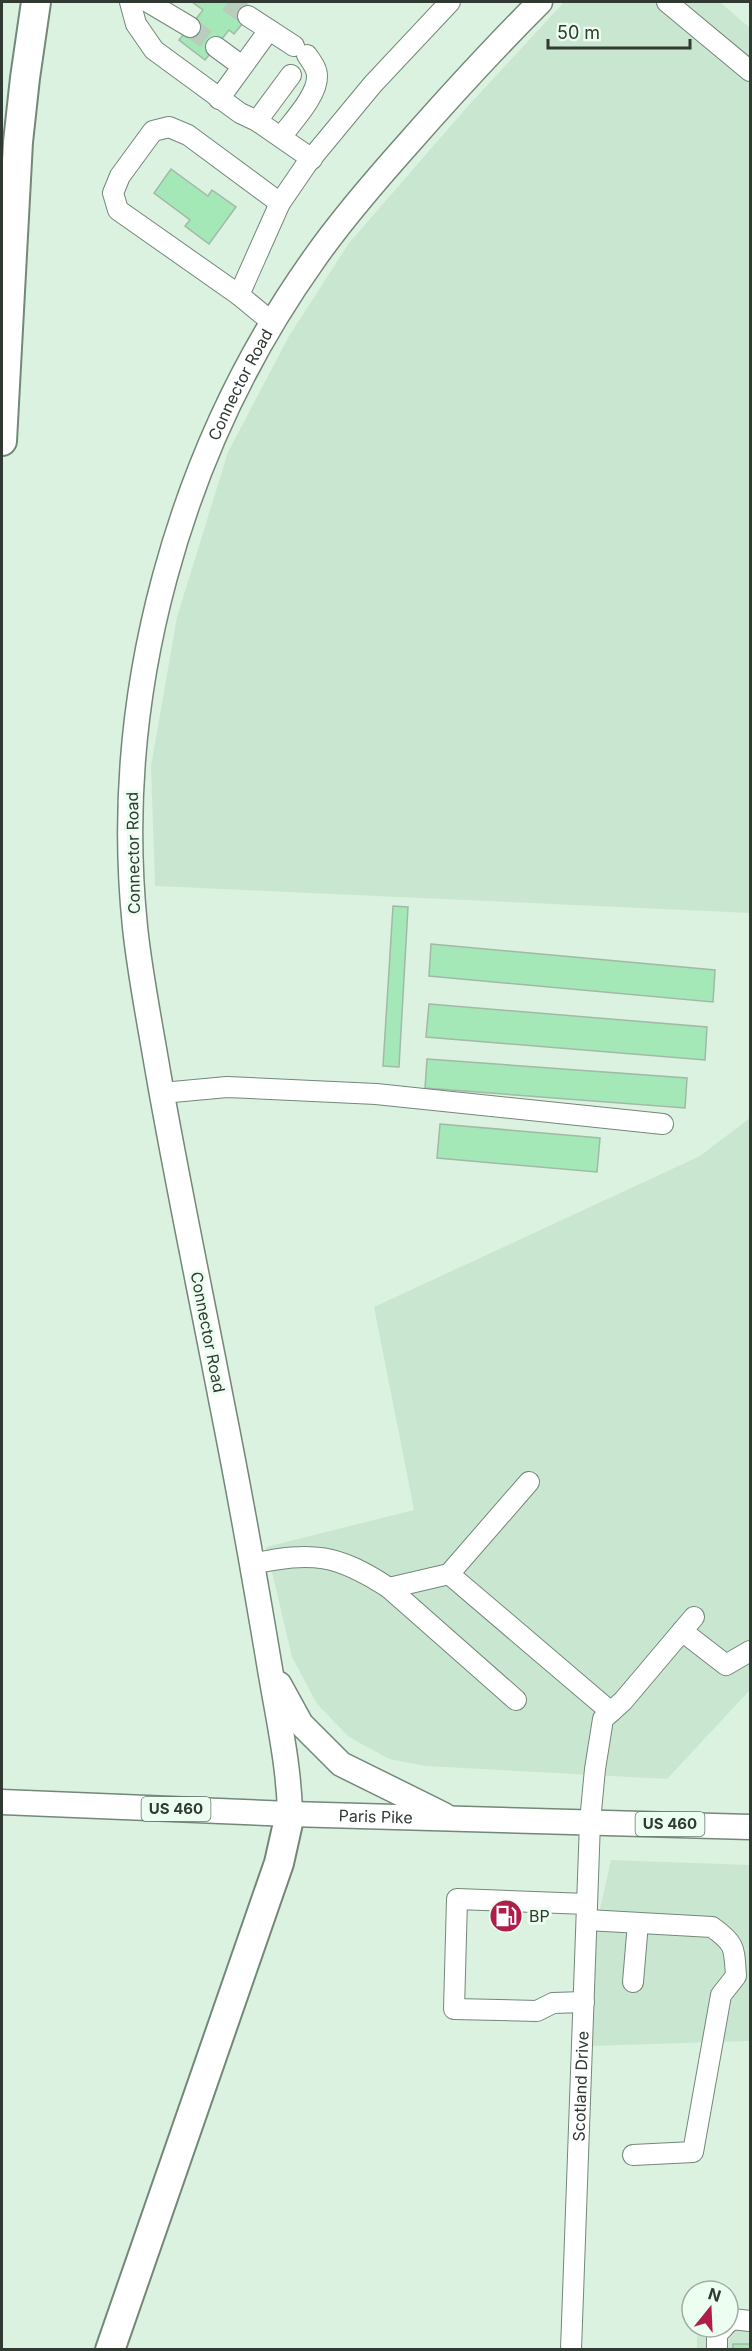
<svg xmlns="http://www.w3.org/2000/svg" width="752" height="2351" viewBox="0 0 752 2351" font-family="Inter,sans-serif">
	<rect width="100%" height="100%" fill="#dbf2e0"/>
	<!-- built -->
	<g fill="#c9e7d0">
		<path d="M564,2H720L750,28V913L155,886L151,766L177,617L228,452L289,336L349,243L468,106Z"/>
		<path d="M750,1118V1690L667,1779L425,1766L389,1759L349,1737L317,1704L292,1657L266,1547L414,1510L374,1307L700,1156Z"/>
		<path d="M611,1860L750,1865V2041L590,2046L594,1935Z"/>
		<path d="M750,2312V2349L697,2350V2327H728Z"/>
	</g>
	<!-- building -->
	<g fill="#a3e8b6" stroke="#a2b9a7" stroke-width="1.5">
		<path d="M192,2H239L252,12L234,34L229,30L205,60L179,40L203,10Z"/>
		<path d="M171,169L208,196L212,190L236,207L209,244L185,226L190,220L154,193Z"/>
		<path d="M393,906L408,907L399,1067L383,1066Z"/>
		<path d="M431,944L715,970L713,1002L429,976Z"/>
		<path d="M429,1004L707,1027L705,1060L426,1037Z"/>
		<path d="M427,1059L687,1078L685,1108L425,1088Z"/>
		<path d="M440,1124L600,1138L597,1172L437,1158Z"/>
		<rect x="733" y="2344" width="17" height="6"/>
	</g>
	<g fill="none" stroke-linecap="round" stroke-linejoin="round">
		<!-- minor-tunnel -->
		<g stroke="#b9cdbd" stroke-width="20" stroke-dasharray="20 10" stroke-linecap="butt">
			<path d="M228,2L248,16"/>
			<path d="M190,27L216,47"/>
		</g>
		<defs>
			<g id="minor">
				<path d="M130,2L136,24L154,50L240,113L257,121L312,159"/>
				<path d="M148,2L190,27"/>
				<path d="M667,2L750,71"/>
				<path d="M248,16L294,46"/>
				<path d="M216,47L242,66"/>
				<path d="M219,99L269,30"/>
				<path d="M257,121L291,75"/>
				<path d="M281,137C292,122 318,95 317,76C317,68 311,61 307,55"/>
				<path d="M239,295L118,210L113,193L120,176L153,131L169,127L188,135L280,203"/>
				<path d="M273,323L239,295L280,203L306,165L373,84L450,2"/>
				<path d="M162,1093L227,1087L376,1094L663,1124"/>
				<path d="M529,1482L449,1574L611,1712"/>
				<path d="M252,1564C313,1551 337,1554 389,1588L516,1700"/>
				<path d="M389,1588L449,1574"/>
				<path d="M682,1631L726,1665L750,1651"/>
				<path d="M587,1920L712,1927C736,1944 734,1948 736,1976L721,1995L693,2152L633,2155"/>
				<path d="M633,1982L638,1923"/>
				<path d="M584,2002L553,2003L537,2011L454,2009L457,1899L587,1904"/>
				<path d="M728,2323L732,2319L750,2321"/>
				<path id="s1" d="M571,2350L590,1822L595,1769L603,1719L623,1701L694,1617"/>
				<path d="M717,2350V2334L724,2327"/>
			</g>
			<g id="major">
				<path d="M279,1684L301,1724L341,1764L444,1815"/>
				<path id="s2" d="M2,1802L290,1814L750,1827"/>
				<path id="s3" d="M290,1814C289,1765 278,1717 270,1669C255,1579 239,1489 221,1399C200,1290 177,1181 158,1072C150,1024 140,975 135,927C111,694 179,449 314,259C342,219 374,182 407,145C450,96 494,48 540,2"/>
			</g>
			<g id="highway">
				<path d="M2,441L18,142L25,78L36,2"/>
				<path d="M110,2350L279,1863L290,1814"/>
			</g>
		</defs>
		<!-- minor casing -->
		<use href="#minor" stroke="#738878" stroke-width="22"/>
		<!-- major casing -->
		<use href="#major" stroke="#738878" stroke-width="27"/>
		<!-- highway casing -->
		<use href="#highway" stroke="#738878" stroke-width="32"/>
		<!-- minor -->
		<use href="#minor" stroke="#fff" stroke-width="20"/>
		<!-- major -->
		<use href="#major" stroke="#fff" stroke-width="24"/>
		<!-- highway -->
		<use href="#highway" stroke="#fff" stroke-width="28"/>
	</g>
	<!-- icons -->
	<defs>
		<symbol id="fuel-disc" viewBox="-11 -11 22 22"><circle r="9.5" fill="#af1d4b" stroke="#ebfeef"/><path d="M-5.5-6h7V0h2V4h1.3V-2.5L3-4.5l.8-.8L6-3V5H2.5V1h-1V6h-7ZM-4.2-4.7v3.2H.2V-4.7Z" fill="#fff"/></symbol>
	</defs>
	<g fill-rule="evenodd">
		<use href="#fuel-disc" x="487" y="1897" width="38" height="38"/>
	</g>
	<g text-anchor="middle" stroke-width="6" stroke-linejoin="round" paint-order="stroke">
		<!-- shield labels -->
		<g fill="#ebfeef" stroke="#68746b" stroke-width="1.5">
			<rect x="141.5" y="1797" width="69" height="24" rx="4.5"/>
			<rect x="635.5" y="1812" width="69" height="24" rx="4.5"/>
		</g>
		<g font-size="15" font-weight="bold" fill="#303932">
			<text x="176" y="1814">US 460</text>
			<text x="670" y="1829">US 460</text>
		</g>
		<!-- street labels -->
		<g font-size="16" fill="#303932" stroke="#ebfeef">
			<text dy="6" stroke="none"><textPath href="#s3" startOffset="1461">Connector Road</textPath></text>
			<text transform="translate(133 853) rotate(-91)" y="6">Connector Road</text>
			<text transform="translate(208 1332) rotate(79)" y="6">Connector Road</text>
			<text dy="6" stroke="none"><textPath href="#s2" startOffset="374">Paris Pike</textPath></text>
			<text dy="6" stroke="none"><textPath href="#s1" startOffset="264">Scotland Drive</textPath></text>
		</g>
		<!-- poi labels -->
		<g font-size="16" fill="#303932" stroke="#ebfeef" text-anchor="start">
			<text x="529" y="1922">BP</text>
		</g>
	</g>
	<!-- border -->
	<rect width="752" height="2351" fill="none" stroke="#303932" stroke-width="6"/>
	<!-- north arrow -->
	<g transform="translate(710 2309) rotate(18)"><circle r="28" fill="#ebfeef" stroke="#a0afa3" stroke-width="1.5"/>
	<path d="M0-4.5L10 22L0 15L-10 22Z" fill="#af1d4b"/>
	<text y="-9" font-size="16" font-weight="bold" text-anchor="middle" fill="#303932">N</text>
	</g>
	<!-- scale -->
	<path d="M548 39v9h142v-9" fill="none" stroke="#303932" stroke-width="3"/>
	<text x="557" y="39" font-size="18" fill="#303932" stroke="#ebfeef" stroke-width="4.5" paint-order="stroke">50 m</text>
</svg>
